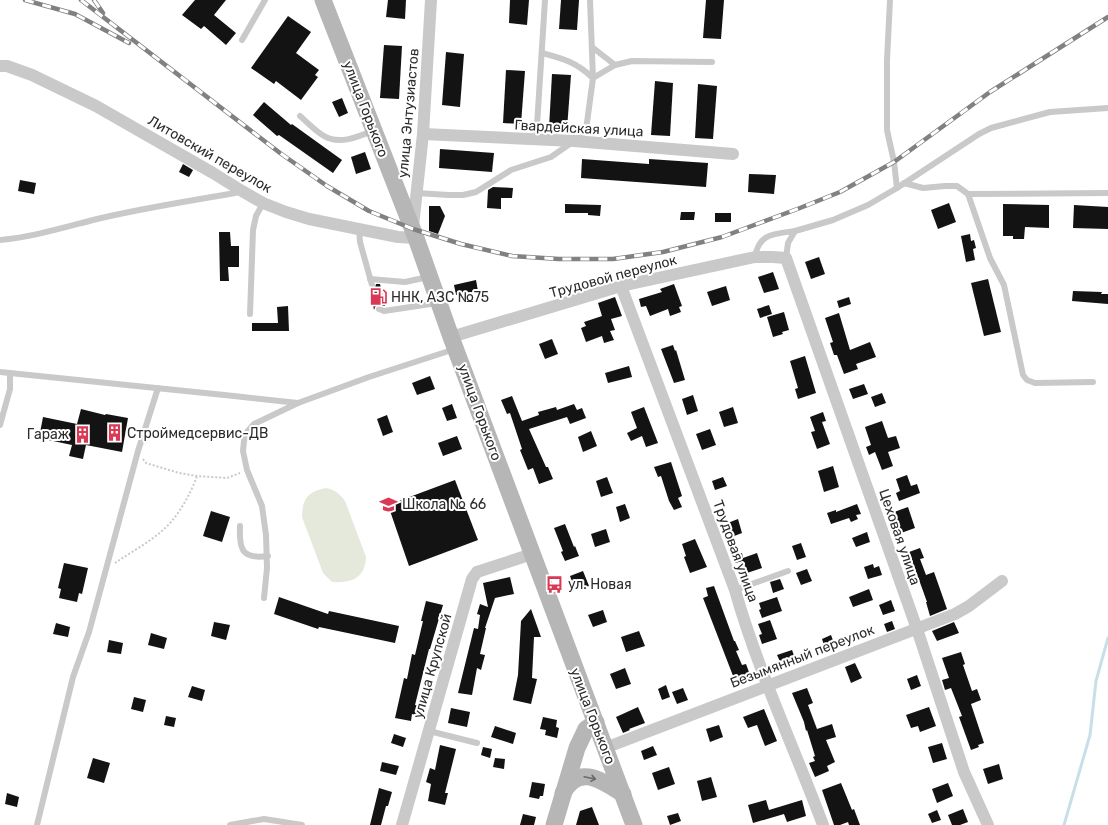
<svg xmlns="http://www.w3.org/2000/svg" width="1108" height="825" viewBox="0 0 1108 825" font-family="Rubik,sans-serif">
	<rect width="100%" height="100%" fill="#fff"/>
	<!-- park -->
	<path fill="#e4e9db" d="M326,488C335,490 339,493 345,501L366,557C365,579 351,583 332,582L323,573L302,517C302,499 308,491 326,488Z"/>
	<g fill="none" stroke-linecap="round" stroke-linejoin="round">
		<!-- stream -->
		<path stroke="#c8dfe8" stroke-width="3" d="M1064,825L1090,735L1096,681L1108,638"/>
	</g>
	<!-- building -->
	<g fill="#131313">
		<path d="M195,0H226L214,15L236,33L226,45L204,26L201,29L182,15Z"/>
		<path d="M388,0H406L405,19L386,17Z"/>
		<path d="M510,0H529L527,25L509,23Z"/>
		<path d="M561,0H579L577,30L559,29Z"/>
		<path d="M706,0H724L721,39L703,38Z"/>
		<path d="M288,16L311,32L296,53L319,70L315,75L318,77L301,100L276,81L274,84L251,68Z"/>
		<path d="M384,45L402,46L399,99L380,98Z"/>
		<path d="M446,52L464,54L460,107L442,105Z"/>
		<path d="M506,70L525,71L521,124L503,123Z"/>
		<path d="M552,74L571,75L567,129L549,128Z"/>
		<path d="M655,81L673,83L670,136L651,135Z"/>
		<path d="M698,84L717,86L713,139L695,138Z"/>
		<path d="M342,98L348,113L339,117L332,102Z"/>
		<path d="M264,102L291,125L292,124L342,160L333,173L279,135L277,136L253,115Z"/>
		<path d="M440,149L494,153L492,172L439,168Z"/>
		<path d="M365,152L371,169L356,174L351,157Z"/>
		<path d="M582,159L649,164V159L708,163L706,187L581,178Z"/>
		<path d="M183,164L193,170L189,177L179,172Z"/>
		<path d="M749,174L776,175L774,194L748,192Z"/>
		<path d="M20,180L36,183L34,194L18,191Z"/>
		<path d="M493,187L513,188L512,198H501V209L487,208L488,190Z"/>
		<path d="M949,203L956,222L938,229L931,210Z"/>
		<path d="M565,204L601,205L600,216L588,215V213H565Z"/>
		<path d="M1003,204L1049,205V228L1025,227L1024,239H1013V236H1003Z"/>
		<path d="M1074,205L1108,207V229L1073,228Z"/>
		<path d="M429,206H440L445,216L438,234L429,231Z"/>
		<path d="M681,212H695L694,220H680Z"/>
		<rect x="715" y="213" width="16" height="9"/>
		<path d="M219,232H230L231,246H239V267H228L229,281H220Z"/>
		<path d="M970,234L971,241L974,240L976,248L973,249L975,260L966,262L961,236Z"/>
		<path d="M819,257L825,274L811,279L805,262Z"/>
		<path d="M773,272L779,289L764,293L758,277Z"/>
		<path d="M988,279L1001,332L984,336L971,283Z"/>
		<path d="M476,280L478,291L456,295L454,285Z"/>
		<path d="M376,284H380L385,306L378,305L375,307L374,310L370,289L375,288Z"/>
		<path d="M674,284L682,306L679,307L681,312L670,316L668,309L650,316L646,306L641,307L639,299L662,292L660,289Z"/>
		<path d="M726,286L730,300L712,306L707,292Z"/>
		<path d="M1073,291L1102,292L1101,294H1108V304L1072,301Z"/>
		<path d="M615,297L622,316L611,319L615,330L610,331L614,340L604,343L602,336L586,342L581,328L586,326L584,322L602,316L598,303Z"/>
		<path d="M849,297L851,304L839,308L837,301Z"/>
		<path d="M769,305L772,314L760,318L757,309Z"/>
		<path d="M288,306L289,331H252V323H278L277,307Z"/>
		<path d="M784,312L789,330L782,332L783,334L773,337L767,317Z"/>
		<path d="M839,313L850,350L870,342L876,357L856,364L858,369L844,374L837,355H834L830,343L833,342L825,318Z"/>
		<path d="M552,339L558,354L545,359L539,344Z"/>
		<path d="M673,345L675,351L676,350L685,380L674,383L661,349Z"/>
		<path d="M805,356L816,393L798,399L795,389L798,388L790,361Z"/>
		<path d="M629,366L632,377L608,383L605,373Z"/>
		<path d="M430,376L435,389L417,395L412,383Z"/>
		<path d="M864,384L868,394L853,399L849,389Z"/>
		<path d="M882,393L886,403L875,407L871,397Z"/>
		<path d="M693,395L698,411L687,415L682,399Z"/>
		<path d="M512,396L522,421L539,415L538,412L556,407L557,410L574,404L577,410L582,408L586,418L570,424L567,417L529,429L546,467H548L553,479L539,484L533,468L528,470L520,450L522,449L510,413L507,414L501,400Z"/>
		<path d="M452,404L457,418L447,421L442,408Z"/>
		<path d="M644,407L658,443L646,447L642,436L631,441L627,433L637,428L631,412Z"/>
		<path d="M733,407L738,423L724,427L719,412Z"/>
		<path d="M81,409L105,415L106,414L128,418L122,452L86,445L83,459L69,456L72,445L39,438L43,417L77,424Z"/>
		<path d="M823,412L826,421L822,422L830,444L817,449L811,432L815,431L810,417Z"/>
		<path d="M387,415L393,432L383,436L377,419Z"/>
		<path d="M882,421L888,438L896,436L900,448L888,452L893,466L882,470L875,452L869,455L866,447L871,445L865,427Z"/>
		<path d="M710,429L716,445L702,450L696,434Z"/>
		<path d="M591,431L597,446L583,452L578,437Z"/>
		<path d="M457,436L462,449L443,456L438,443Z"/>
		<path d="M671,462L682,496L678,498L682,507L674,510L669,501L661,476L658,477L654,467Z"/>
		<path d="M833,466L839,487L824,492L818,471Z"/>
		<path d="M907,475L911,486L917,484L920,493L899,501L896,493L900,491L896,479Z"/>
		<path d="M607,477L613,493L601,497L596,481Z"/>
		<path d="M723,477L727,486L715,490L712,481Z"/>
		<path d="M455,480L478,540L409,566L388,505Z"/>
		<path d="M625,504L630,518L620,522L616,507Z"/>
		<path d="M857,504L861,514L856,515L858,519L851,522L849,518L831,524L827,513L836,510V512Z"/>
		<path d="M908,507L915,528L901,533L894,512Z"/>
		<path d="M211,511L230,517L222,542L203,536Z"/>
		<path d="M738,519L742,533L729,538L725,524Z"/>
		<path d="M565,524L574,547L575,546L579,556L565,561L561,552L563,551L554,528Z"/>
		<path d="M606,529L610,542L595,547L591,534Z"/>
		<path d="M867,532L870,542L856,547L852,538Z"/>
		<path d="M695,539L707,567L690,573L684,557L686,556L682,544Z"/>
		<path d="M801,543L806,557L797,560L792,546Z"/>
		<path d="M920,548L924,558L920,559L926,575L934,572L947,609L930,616L926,602H927L909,552Z"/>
		<path d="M742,553L743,558L757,553L762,568L747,573L743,561L735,563L733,556Z"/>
		<path d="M64,563L88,568L82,594L79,593L77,602L59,598L61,589L58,588Z"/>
		<path d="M873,564L874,568L879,566L882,575L868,579L864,567Z"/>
		<path d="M807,569L812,581L801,585L796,573Z"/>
		<path d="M583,571L589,586L575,590L570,576Z"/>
		<path d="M510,577L514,594L495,598L485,628H486L480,654L485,655L481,670L477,668L472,695L458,693L474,628L478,629L480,615L477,614L480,604L488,607L483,583Z"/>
		<path d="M780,579L784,589L773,593L770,582Z"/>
		<path d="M714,586L734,641H735L739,650L736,651L742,665L746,664L750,675L735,681L703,598L708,596L706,588Z"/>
		<path d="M869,589L873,600L853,607L849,597Z"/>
		<path d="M279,597L328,614L329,611L399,626L395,643L319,627L318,629L274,614Z"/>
		<path d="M777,597L782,611L762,618L759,610L761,609L759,603Z"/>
		<path d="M891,600L895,611L883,615L879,605Z"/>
		<path d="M426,601L443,605L430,649H429L415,705L421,706L420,716L412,714L411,721L395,718L404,678L407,679L412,654L415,655L423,621H421Z"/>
		<path d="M531,609L541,637H534L532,678L537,679L531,704L513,700L518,675L521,621Z"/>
		<path d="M603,610L607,622L593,627L588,615Z"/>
		<path d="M770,620L777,639L762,644L759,635L762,634L758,624Z"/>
		<path d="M892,621L895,629L887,632L884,624Z"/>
		<path d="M214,622L230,625L226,640L211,636Z"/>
		<path d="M954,622L959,633L937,641L932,631Z"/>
		<path d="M56,623L70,627L68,637L53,634Z"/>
		<path d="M639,631L645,646L626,652L621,637Z"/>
		<path d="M151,633L167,638L164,649L148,645Z"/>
		<path d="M831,635L836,648L826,651L822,639Z"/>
		<path d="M109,640L123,643L121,654L107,652Z"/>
		<path d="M792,650L796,661L782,666L777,655Z"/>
		<path d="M961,652L965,664L963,665L972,691L977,689L981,700L971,704L984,743L978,745L979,747L971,750L959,717L962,716L951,688L945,690L942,680L949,678L942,658Z"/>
		<path d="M855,663L862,678L851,683L845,667Z"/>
		<path d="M625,668L631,684L616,689L610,674Z"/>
		<path d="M917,675L921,686L911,690L907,679Z"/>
		<path d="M666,685L670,697L662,700L658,689Z"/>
		<path d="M192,686L205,690L202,701L188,697Z"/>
		<path d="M683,688L688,700L677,704L672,692Z"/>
		<path d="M807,688L813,703L808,705L817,729L832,724L836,737L826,740L835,762L827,766L829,771L815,777L809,763L815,761L813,757L815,756L807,730L806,731L804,722L792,693Z"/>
		<path d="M134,697L146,700L143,712L131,709Z"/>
		<path d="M638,707L645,723L629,729L630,730L623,733L616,717Z"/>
		<path d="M929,707L936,726L920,732L918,726L911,728L906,715Z"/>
		<path d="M451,708L470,712L467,727L448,723Z"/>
		<path d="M764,709L777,741L765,746L757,725L748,728L743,717Z"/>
		<path d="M166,716L176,718L174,727L164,725Z"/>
		<path d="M543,717L557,720L556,727L559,728L557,738L545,735L546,730L540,729Z"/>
		<path d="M719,725L723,737L710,742L706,729Z"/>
		<path d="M495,726L516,733L513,744L491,737Z"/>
		<path d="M394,734L406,738L403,747L391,743Z"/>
		<path d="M942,743L947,759L933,763L928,747Z"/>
		<path d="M440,745L456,749L445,793H448L445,805L428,801L431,784L426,782L430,768L435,770Z"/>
		<path d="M653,746L657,755L644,760L641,751Z"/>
		<path d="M483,747L492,749L490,758L481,755Z"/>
		<path d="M93,758L110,763L104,783L87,778Z"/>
		<path d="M495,758L505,759L504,769L493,767Z"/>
		<path d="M382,762L399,766L396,775L380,771Z"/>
		<path d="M999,764L1003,779L988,784L983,769Z"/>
		<path d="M669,767L675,784L658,790L652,773Z"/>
		<path d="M711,777L717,797L702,801L697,781Z"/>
		<path d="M532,782L545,784L543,796H540L539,799L529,797Z"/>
		<path d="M841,783L852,810L854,809L860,825H849L848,822L840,825H834L822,790Z"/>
		<path d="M948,783L953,796L937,803L932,789Z"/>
		<path d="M379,788L392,792L388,806H386L381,825H370Z"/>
		<path d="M7,793L19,797L17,807L5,804Z"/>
		<path d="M766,800L769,810L802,800L806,816L787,822L784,814L753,823L748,805Z"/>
		<path d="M592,807L599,825H576L580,811Z"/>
		<path d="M963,809L968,822L960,825H952L948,815Z"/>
		<path d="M937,810L941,820L932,823L928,814Z"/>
		<path d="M678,813L681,821L670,825L667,816Z"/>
		<path d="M523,814L536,817L534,825H520Z"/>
	</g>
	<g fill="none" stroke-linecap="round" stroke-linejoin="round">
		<!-- path -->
		<g stroke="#c9c9c9" stroke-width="2" stroke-dasharray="2 2" stroke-linecap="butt">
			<path d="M143,459L146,463L179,473L197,476L227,478L240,473"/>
			<path d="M115,563C131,552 150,542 164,529C178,517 191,493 197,476"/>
		</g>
		<!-- lane -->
		<g stroke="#c9c9c9" stroke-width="6">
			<path d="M890,0L887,60V130L894,162L897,188"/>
			<path d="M242,40L265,0"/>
			<path d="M592,47L615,65"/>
			<path d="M542,53C564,59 576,62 593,78L615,65L632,61L712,62"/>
			<path d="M300,116C307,122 315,131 324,136C339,145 358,137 372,131"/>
			<path d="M536,141L545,0"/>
			<path d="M904,183L923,188L945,186H957L968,194L1108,193"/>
			<path d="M416,193L449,195H463L476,192L511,170L551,157L574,141L586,130L593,78L590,0"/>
			<path d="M968,194L990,258L1004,285L1023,375L1027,380L1035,383L1093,382"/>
			<path d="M359,229L360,242L372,285"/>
			<path d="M0,240C32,237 62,228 93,220C141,208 191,201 240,192"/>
			<path d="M755,257C759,233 774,234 795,231"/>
			<path d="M786,258L788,243L795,231L833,220L868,205L897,188L979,134L991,128L1050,112L1108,108"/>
			<path d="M370,279L405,282L428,277"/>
			<path d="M379,309L384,311L437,303"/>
			<path d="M250,314L253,230L256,216L263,203"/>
			<path d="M0,372L234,396L298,403"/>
			<path d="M0,425L10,389V373"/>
			<path d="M240,526C239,548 241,560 268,556"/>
			<path d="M735,590L788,571"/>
			<path d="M264,598L267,568L266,535L262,506L247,470L243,451L244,441L247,432L254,424L298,403L369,377L455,349"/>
			<path d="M429,731L477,743"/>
			<path d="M37,825L73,677L89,632L138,451L158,388"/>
			<path d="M230,825L264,819L302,825"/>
		</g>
		<!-- street -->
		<g stroke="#c9c9c9" stroke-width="12">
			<path d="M0,66H7L32,75L96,106L213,173L242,191L263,203L286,212L309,219L398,237L416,238"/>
			<path d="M423,134L574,141L733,154"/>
			<path d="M413,226L423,134L431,0"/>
			<path d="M621,286L735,590C758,671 794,747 823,825"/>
			<path d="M451,337L621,286L755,257H773L786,258L917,629L964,772L988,825"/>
			<path d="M605,748L955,614L969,606L1002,581"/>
			<path d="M402,825L472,579L477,572L532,554"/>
		</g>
		<!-- secondary -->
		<g stroke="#b6b6b6" stroke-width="17">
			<path d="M323,0L416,238L451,337L634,825"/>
			<path d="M563,793C579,763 602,781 623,794"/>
			<path d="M554,825L577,748L586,729L596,722"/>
		</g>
		<defs>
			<g id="rail">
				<path d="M25,0L75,14L129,43"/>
				<path d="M81,0L280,153L327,186L369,211L413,229L461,244L512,256L559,259H613L663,252L722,237L800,208L840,192L894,162L990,92L1108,17"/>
				<path d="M94,0L103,13"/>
			</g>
		</defs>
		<!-- rail casing -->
		<use href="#rail" stroke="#818181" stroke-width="4.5"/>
		<!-- rail -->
		<use href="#rail" stroke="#fff" stroke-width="3" stroke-dasharray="9" stroke-linecap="butt"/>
	</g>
	<!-- one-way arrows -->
	<defs><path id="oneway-shaft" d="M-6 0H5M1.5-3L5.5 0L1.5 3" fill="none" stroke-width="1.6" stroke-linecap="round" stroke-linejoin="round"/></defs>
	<use stroke="#6a6a6a" href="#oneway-shaft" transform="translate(590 778) rotate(12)"/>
	<!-- icons -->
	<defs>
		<symbol id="fuel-bare" viewBox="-9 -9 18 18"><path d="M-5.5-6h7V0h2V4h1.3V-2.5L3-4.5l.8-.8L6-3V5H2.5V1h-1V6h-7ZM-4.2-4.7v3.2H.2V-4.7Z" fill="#d93955" stroke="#fff" stroke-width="2.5" paint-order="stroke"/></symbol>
		<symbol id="building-bare" viewBox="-9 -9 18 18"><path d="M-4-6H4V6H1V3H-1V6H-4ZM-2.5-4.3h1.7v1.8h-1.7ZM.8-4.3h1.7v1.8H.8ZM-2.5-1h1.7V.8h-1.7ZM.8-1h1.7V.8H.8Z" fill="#d93955" stroke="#fff" stroke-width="2.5" paint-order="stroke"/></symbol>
		<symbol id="school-bare" viewBox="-9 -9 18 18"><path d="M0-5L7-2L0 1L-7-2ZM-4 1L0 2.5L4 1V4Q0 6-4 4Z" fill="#d93955" stroke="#fff" stroke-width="2.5" paint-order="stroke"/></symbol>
		<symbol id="bus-bare" viewBox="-9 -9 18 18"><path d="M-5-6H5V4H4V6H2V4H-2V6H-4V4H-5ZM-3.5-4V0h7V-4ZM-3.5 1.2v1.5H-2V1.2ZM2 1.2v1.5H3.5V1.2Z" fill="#d93955" stroke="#fff" stroke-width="2.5" paint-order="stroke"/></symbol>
	</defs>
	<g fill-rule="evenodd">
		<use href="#fuel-bare" x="366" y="284" width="25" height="25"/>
		<use href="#building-bare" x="102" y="420" width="25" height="25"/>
		<use href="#building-bare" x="70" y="422" width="25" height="25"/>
		<use href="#school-bare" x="376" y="492" width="25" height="25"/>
		<use href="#bus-bare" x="542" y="572" width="25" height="25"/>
	</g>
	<g text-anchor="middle" stroke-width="4" stroke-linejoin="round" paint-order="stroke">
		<!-- street labels -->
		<g font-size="14" fill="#2c2c2c" stroke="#fff">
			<text transform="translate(366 109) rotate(69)" y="5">улица Горького</text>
			<text transform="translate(408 113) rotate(-85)" y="5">улица Энтузиастов</text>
			<text transform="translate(579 128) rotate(3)" y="5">Гвардейская улица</text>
			<text transform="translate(210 154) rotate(30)" y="5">Литовский переулок</text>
			<text transform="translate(613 276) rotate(-15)" y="5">Трудовой переулок</text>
			<text transform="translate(480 412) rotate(70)" y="5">улица Горького</text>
			<text transform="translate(900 537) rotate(71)" y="5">Цеховая улица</text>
			<text transform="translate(736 551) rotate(70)" y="5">Трудовая улица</text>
			<text transform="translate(802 656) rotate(-21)" y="5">Безымянный переулок</text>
			<text transform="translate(432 666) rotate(-74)" y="5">улица Крупской</text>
			<text transform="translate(593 716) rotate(69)" y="5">улица Горького</text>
		</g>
		<!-- poi labels -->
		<g font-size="14" fill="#2c2c2c" stroke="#fff" text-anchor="start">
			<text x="391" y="302">ННК, АЗС №75</text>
			<text x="127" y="438">Строймедсервис-ДВ</text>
			<text x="69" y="439" text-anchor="end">Гараж</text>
			<text x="402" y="509">Школа № 66</text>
			<text x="568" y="589">ул. Новая</text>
		</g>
	</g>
</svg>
